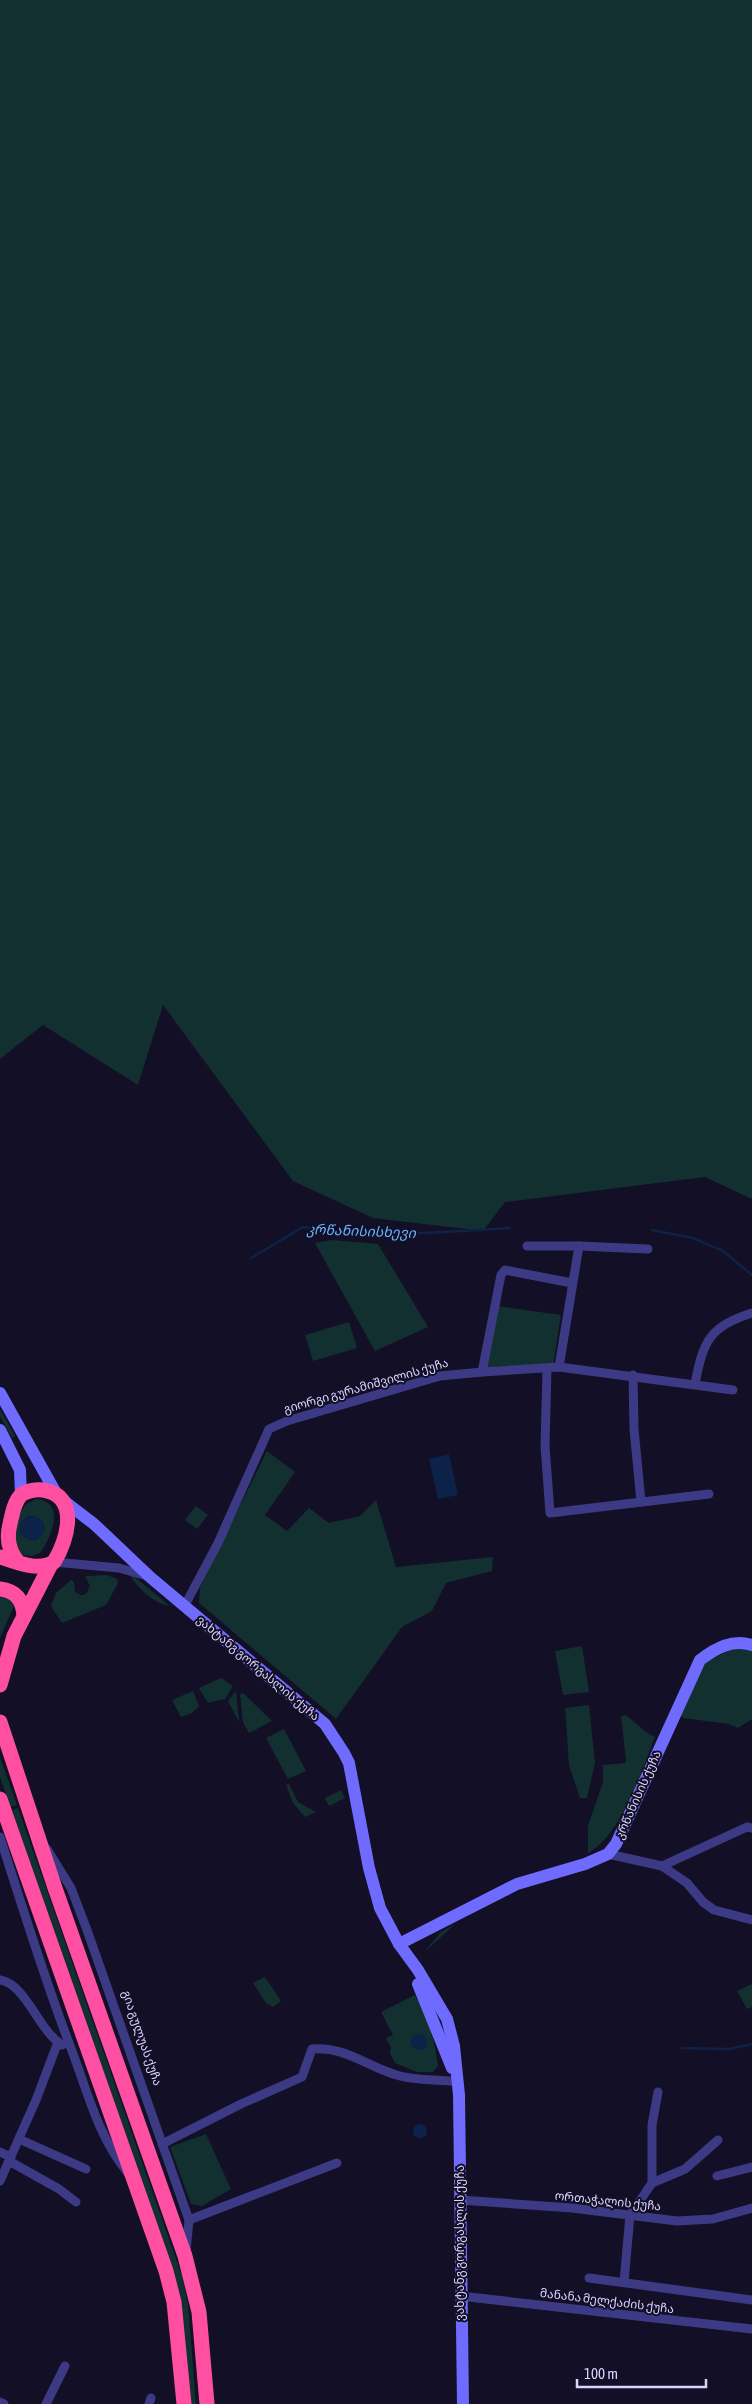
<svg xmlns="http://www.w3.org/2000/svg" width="752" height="2404" viewBox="0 0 752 2404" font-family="'Asap Condensed','Noto Sans Georgian',sans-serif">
	<rect width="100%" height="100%" fill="#130f26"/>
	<!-- green -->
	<g fill="#12302f" fill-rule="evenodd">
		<path d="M0,0H752V1199L705,1177L505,1202L483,1231L373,1218L293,1181L163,1005L138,1085L43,1025L0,1059Z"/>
		<path d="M332,1240L378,1244L428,1327L375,1351L315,1243Z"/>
		<path d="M498,1306L561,1315L553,1366L486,1367Z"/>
		<path d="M349,1322L357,1348L313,1361L305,1335Z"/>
		<path d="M0,1409L15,1436L12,1438L0,1416Z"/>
		<path d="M267,1451L295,1472L265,1515L287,1531L309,1508L329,1523L360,1516L376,1500L396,1567L493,1557L492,1571L446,1583L432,1611L402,1627L336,1719L199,1603L200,1587Z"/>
		<path d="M36,1499C67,1502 51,1538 40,1553L33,1556L20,1555L12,1529L25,1505ZM28,1516H35L44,1524V1530L36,1540H29L20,1532V1525Z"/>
		<path d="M196,1506L208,1515L197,1529L185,1520Z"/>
		<path d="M107,1575L117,1579L118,1583L106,1605L62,1623L51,1606L56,1593L71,1580L74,1582L75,1592L81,1595L86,1594L90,1586L85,1576Z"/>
		<path d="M130,1575H132L170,1606C156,1605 136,1587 130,1575Z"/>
		<path d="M0,1593L9,1596L14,1606L0,1638Z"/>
		<path d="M582,1646L589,1692L563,1695L555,1651Z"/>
		<path d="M733,1649H752V1719L738,1728L729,1724L683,1718L680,1714L703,1666L710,1660Z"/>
		<path d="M221,1678L233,1686L225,1699L208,1703L199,1688Z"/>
		<path d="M193,1691L199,1706L192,1713L181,1717L172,1700Z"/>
		<path d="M236,1691L239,1721V1722L228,1701Z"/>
		<path d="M243,1693L272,1721L249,1733L243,1722L240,1694Z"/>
		<path d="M589,1705L595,1763L587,1798H580L569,1765L565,1708Z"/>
		<path d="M626,1715L646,1732L655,1737C642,1771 621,1835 588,1853V1826L603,1782V1765L625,1763L626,1760L621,1716Z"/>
		<path d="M284,1729L306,1771L288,1779L266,1738Z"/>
		<path d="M0,1757L17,1805L10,1807L0,1777Z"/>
		<path d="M289,1784L298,1802L316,1812L305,1817L293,1803L286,1785Z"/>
		<path d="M341,1790L345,1798L329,1806L325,1798Z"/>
		<path d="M18,1808L182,2276L188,2304L196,2404H189L152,2209L12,1810Z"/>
		<path d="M456,1923L427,1950H426L441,1932Z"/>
		<path d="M265,1977L281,2001L273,2007L266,2003L253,1983Z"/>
		<path d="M752,1984V2007L747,2009L737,1991Z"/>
		<path d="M415,1995C428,2016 435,2041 438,2066L433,2072H417L395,2063L390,2053L391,2048L386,2038L393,2035L381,2012Z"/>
		<path d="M206,2134L231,2189L202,2206L191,2204L170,2147Z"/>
	</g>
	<!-- water -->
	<g fill="#0c2248">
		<path d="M449,1454L458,1495L438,1499L429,1459Z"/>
		<circle cx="32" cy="1528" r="12"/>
		<circle cx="419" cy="2042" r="8"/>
		<circle cx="420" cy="2131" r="7"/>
	</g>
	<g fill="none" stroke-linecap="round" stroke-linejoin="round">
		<!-- stream -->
		<g stroke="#0c2248" stroke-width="2.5">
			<path d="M652,1230L693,1238L723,1251L752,1275"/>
			<path d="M251,1258L303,1227C371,1239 441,1232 510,1228"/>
			<path d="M682,2048L729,2049L752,2044"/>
		</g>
		<!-- street -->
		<g stroke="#3d3a85" stroke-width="9">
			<path d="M527,1246H579L559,1367"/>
			<path d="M579,1246L648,1249"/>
			<path d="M547,1369L545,1446L550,1513L709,1494"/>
			<path d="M482,1372L501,1275L505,1270L572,1283"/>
			<path d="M633,1375L634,1429L641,1502"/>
			<path d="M695,1384C703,1342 709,1326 752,1313"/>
			<path d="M54,1562L119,1568L147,1576"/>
			<path d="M185,1605L218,1543L269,1429L287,1421L440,1376L482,1372L559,1367L733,1390"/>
			<path d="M0,1837C23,1909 45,1981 72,2051C88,2093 98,2136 127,2172"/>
			<path d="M47,1849L71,1888L87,1930L189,2220L186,2251"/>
			<path d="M608,1854L662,1866L687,1883L703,1902L714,1910L752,1920"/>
			<path d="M662,1866L747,1827L752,1828"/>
			<path d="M0,1980C26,1984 38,2030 62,2045"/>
			<path d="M19,2139L86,2169"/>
			<path d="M162,2144L241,2104L302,2077L312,2049C346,2046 369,2068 400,2076C419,2081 439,2079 458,2082"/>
			<path d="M0,2152L11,2157"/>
			<path d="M9,2161L59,2189L76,2202"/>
			<path d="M717,2176L752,2167"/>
			<path d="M0,2181L36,2100L58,2042"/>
			<path d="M652,2183V2125L658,2092"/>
			<path d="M460,2200L572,2208L677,2221L713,2219L752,2208"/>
			<path d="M189,2220L337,2163"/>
			<path d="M589,2278L752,2300"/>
			<path d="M624,2282L630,2215L652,2183L685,2169L718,2140"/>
			<path d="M460,2296L752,2329"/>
			<path d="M0,2402L4,2404"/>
			<path d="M46,2404L65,2366"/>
			<path d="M149,2404L151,2398"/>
		</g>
		<!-- secondary -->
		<g stroke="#6f6bff" stroke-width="12">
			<path d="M0,1393L57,1495"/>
			<path d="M0,1430L20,1470L21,1495"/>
			<path d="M64,1501L94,1524L150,1577L325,1724L344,1753L349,1763L369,1868L380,1908L399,1944L418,1970L447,2019L454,2046L459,2095L463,2404"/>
			<path d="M399,1944L517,1884L585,1864L608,1854L616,1844L700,1660C716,1648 732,1639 752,1645"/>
			<path d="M418,1984L452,2068"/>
		</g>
		<!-- highway -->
		<g stroke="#ff4fa3" stroke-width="15">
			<path d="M0,1557C17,1562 37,1572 54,1562C68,1540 80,1495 43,1490C36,1489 26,1491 21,1495C14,1502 12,1515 10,1524C6,1539 9,1552 19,1563"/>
			<path d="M0,1589C16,1591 23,1600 24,1616"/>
			<path d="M0,1685L14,1636L51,1564"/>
			<path d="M0,1722L55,1888L185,2256L199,2312L207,2404"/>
			<path d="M0,1799L166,2271L174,2302L184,2404"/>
		</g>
	</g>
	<g text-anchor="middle" stroke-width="4" stroke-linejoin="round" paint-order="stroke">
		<!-- street labels -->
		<g font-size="12" fill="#d9d4ff" stroke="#130f26">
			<text transform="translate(366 1386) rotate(-16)" y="4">გიორგი გურამიშვილის ქუჩა</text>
			<text transform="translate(258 1668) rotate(40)" y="4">ვახტანგ გორგასლის ქუჩა</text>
			<text transform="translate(638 1795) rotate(-66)" y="4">კრწანისის ქუჩა</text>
			<text transform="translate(142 2038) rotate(71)" y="4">გია გულუას ქუჩა</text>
			<text transform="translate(608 2201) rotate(6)" y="4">ორთაჭალის ქუჩა</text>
			<text transform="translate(460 2243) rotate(-90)" y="4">ვახტანგ გორგასლის ქუჩა</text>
			<text transform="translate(607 2301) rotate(7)" y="4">მანანა მელქაძის ქუჩა</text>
		</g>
		<!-- water labels -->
		<g font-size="14" font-style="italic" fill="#62b6ff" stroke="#130f26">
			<text transform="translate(361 1231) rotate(2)" y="5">კრწანისისხევი</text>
		</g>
	</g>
	<!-- scale -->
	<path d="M577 2379v8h129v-8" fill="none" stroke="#d9d4ff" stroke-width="2.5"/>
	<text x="584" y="2379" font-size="15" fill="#d9d4ff" stroke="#130f26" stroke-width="4" paint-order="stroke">100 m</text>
</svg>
